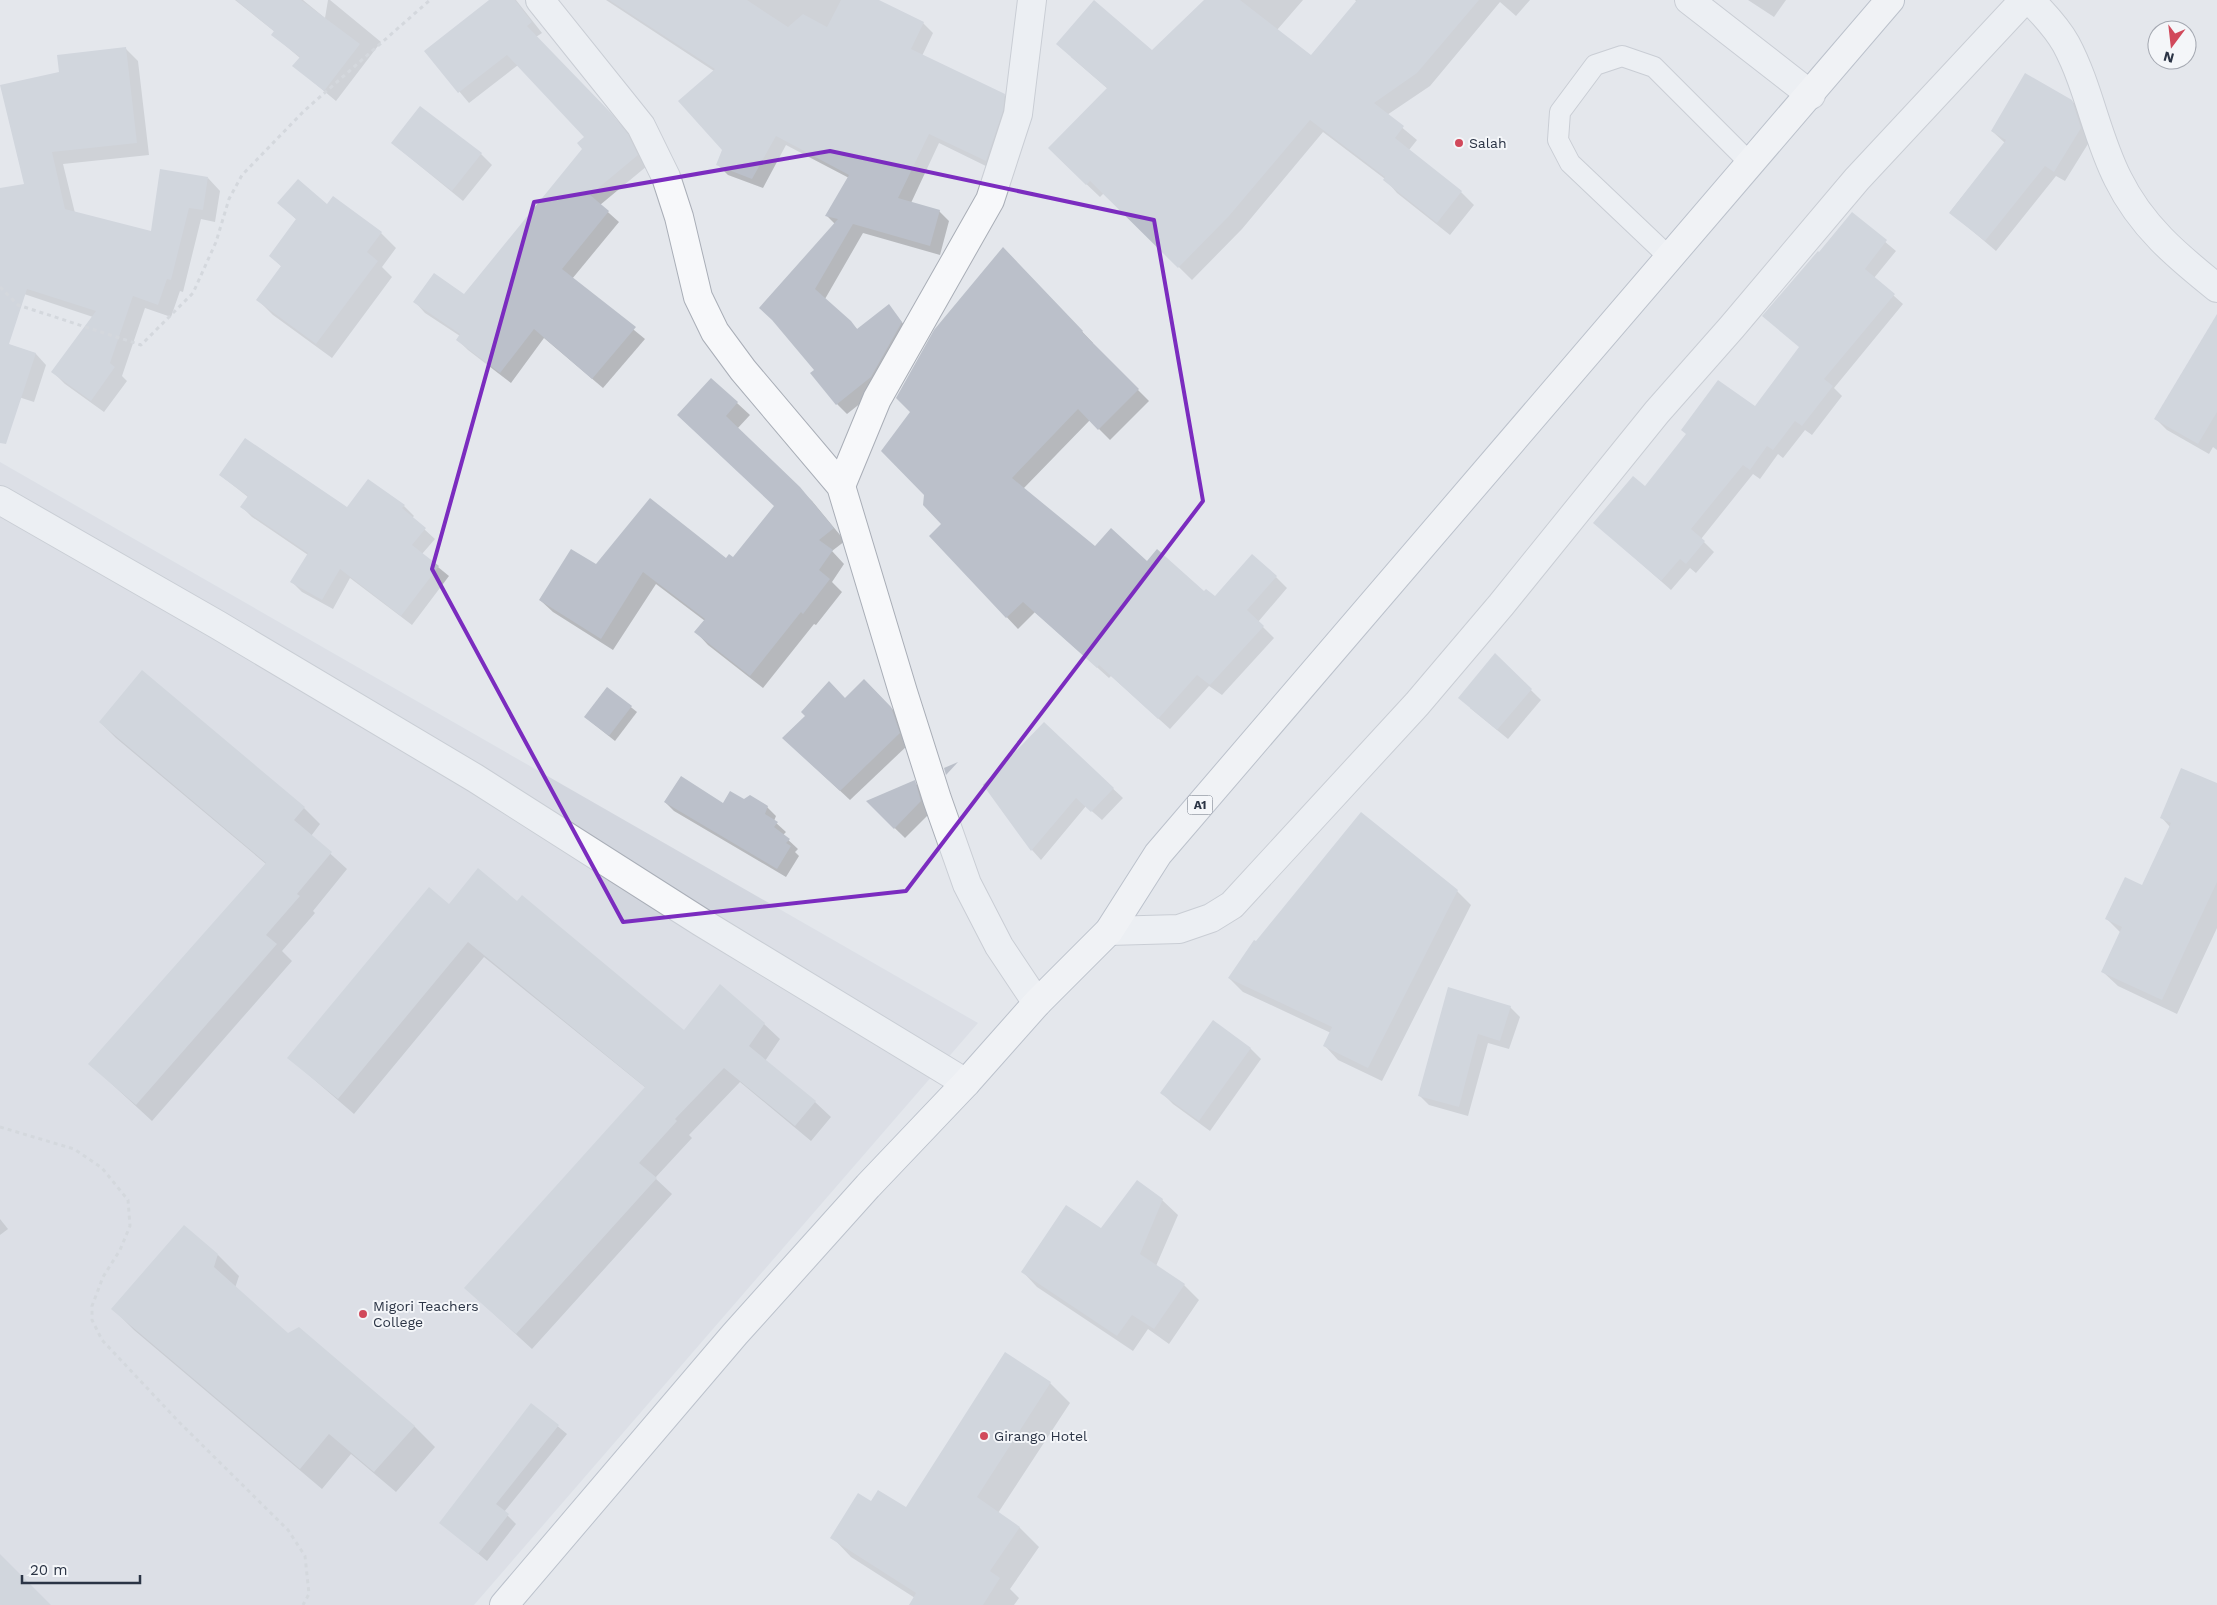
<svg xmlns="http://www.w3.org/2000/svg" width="2217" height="1605" viewBox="0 0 2217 1605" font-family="'Work Sans',sans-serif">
	<rect width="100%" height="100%" fill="#e4e7ec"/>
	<!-- built -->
	<path fill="#d2d6de" d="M0,462L978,1023L474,1605H0Z"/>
	<!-- shadow -->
	<g fill="#0003">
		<path d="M235,0H303L325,18L328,0H330L381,42L336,101L294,66L300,58L273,35L275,32Z"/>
		<path d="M491,0H516L542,33L536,37L622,126L638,146L647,166L600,205L619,222L572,279L645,339L603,388L544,338L511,383L468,350L458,340L460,336L425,313L415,302L464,295L584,149L586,137L518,65L469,103L431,58Z"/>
		<path d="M606,0H876L923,23L933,33L922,56L1004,95L1014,106L996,171L939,143L911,203L939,211L949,221L940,255L863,233L825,299L858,330L888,306L912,334L881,387L847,414L837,404L816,370L776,323L835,224L827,216L849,178L786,145L763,188L728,175L718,165L724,149L714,71Z"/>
		<path d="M1206,0H1303L1277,30L1311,56L1357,2L1355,0H1530L1516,16L1500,2L1430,86L1387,115L1417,140L1409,150L1461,192L1474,205L1450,235L1397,193L1385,179L1323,132L1242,229L1192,280L1104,193L1100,197L1062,161L1108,89L1071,57L1152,52Z"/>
		<path d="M1748,0H1786L1774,17Z"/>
		<path d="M126,49L138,61L149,155L63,164L75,213L152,232L208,178L220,191L215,222L201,219L183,292L180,291L171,317L145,308L122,376L127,381L104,412L65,384L53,372L93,317L15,291L0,289V189L25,185L61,73Z"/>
		<path d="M2072,101L2083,112L2091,139L2065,181L2056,176L1996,251L1950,212L2005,143L1992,131Z"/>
		<path d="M392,143L481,154L492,165L463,201Z"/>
		<path d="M279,203L327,206L381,233L396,248L382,267L392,277L332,358L273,315L258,300L282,267L271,256L297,220Z"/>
		<path d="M1852,214L1896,251L1874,278L1903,304L1834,388L1842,396L1812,435L1805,430L1783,458L1778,454L1760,479L1753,474L1701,539L1714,552L1696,573L1690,568L1671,590L1595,523L1755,408L1800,348L1820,254Z"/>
		<path d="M1014,260L1093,343L1092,344L1149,401L1110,440L1090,420L1023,489L1095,548L1147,562L1215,598L1276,577L1287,588L1258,622L1274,638L1222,695L1209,686L1170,729L1111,676L1109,678L1035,612L1018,629L931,537L943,524L925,494L911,412Z"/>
		<path d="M2217,340V450L2213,447L2209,454L2167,430L2156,419Z"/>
		<path d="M0,343L36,354L46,365L34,402L0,391Z"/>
		<path d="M711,379L750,415L737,429L812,501L845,541L832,551L844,564L832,582L842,592L816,625L814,624L763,688L708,645L696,632L705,621L656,584L613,650L553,612L540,600L596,566L734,559L776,506L691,427Z"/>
		<path d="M220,475L347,509L404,506L414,516L412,518L435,539L422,554L449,576L412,625L350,578L333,609L302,592L292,582L308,555L252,517L242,507L248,497Z"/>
		<path d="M1495,655L1541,700L1508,739L1470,708Z"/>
		<path d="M142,672L304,808L320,824L311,836L347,869L313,911L315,913L282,951L292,961L152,1121L90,1064L266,864L116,738L100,722Z"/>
		<path d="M864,680L901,718L909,744L850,800L794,748Z"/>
		<path d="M607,688L637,712L615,741L585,717Z"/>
		<path d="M1044,724L1123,798L1102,820L1086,806L1041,860L1032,850L985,786Z"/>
		<path d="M914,782L925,793L931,812L905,838L868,802Z"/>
		<path d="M2217,785V928L2177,1014L2118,986L2103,972L2121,933L2107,919L2142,887L2170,827L2162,818Z"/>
		<path d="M744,801L767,807L776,816L774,821L786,832L783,835L798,849L795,852L799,856L786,877L674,811L665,802L724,805Z"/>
		<path d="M1457,891L1471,905L1382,1081L1338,1060L1325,1046L1331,1033L1243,992L1229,978Z"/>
		<path d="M518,903L684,1032L764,1024L780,1039L765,1061L815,1102L831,1117L811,1141L740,1082L689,1135L692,1138L655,1178L672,1194L532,1349L482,1303L646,1088L484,957L354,1114L289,1058L449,906Z"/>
		<path d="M1449,989L1510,1007L1520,1017L1509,1049L1488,1043L1468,1116L1429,1105L1419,1095Z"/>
		<path d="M1213,1022L1251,1049L1261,1059L1210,1131L1173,1104L1162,1093Z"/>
		<path d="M1162,1200L1178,1215L1156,1266L1184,1285L1199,1300L1169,1344L1148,1329L1133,1351L1037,1287L1022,1271Z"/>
		<path d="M0,1219L8,1229L0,1235Z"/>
		<path d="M218,1255L239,1276L235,1288L288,1334L414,1426L435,1447L396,1492L351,1454L322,1489L134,1330L113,1309Z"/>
		<path d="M1005,1354L1050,1383L1070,1403L998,1513L1020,1528L1039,1547L1010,1589L1019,1598L1014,1605H916L915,1598L851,1557L832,1537L872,1503L906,1509Z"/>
		<path d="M532,1405L567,1434L504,1512L516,1524L487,1561L441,1523Z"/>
	</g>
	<!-- building -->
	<g fill="#bbc0ca">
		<path d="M236,0H301L360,44L324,91L292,66L300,57L271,35L274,31Z"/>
		<path d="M489,0H515L532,22L527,26L612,114L628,134L638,155L590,195L609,211L562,269L636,327L592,379L534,329L500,373L456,340L460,334L413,302L434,273L464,294L582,149L577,143L584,137L507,55L458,93L424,51Z"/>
		<path d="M609,0H747L788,27L803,14L827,27L841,0H879L924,22L911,49L1005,94L1003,111L986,161L929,134L898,198L940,210L930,246L853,224L815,289L851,321L857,329L889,304L902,322L871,377L836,405L810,373L814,370L772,320L759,308L838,219L825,216L849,175L776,136L752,179L716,165L722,150L678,101L715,69Z"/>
		<path d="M1094,0L1152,50L1204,0H1240L1311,55L1357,0H1479L1417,73L1374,103L1404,126L1395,138L1462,191L1437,223L1383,180L1385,177L1310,120L1229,216L1178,268L1090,181L1086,185L1048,148L1107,88L1056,44Z"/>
		<path d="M126,47L137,143L52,152L65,209L151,231L160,169L208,177L203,210L189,208L171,280L167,279L158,305L133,296L110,363L115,367L91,401L51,372L96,311L27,289L9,344L36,353L6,444L0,443V188L24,184L0,85L59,72L57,55Z"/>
		<path d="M2025,73L2072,100L2081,128L2054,172L2045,166L1985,241L1949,213L2006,140L1991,131Z"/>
		<path d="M420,106L482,153L452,191L391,143Z"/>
		<path d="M298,179L327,204L333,196L382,232L367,252L378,261L316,344L256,300L281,266L269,256L296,219L277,203Z"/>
		<path d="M1852,212L1887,240L1865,269L1895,294L1824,379L1833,386L1802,426L1795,421L1773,450L1767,446L1750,470L1743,465L1691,529L1705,541L1686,564L1680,559L1661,581L1593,523L1633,476L1645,486L1686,434L1681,430L1718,380L1755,406L1799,347L1762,316L1818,251L1819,252Z"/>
		<path d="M1003,247L1083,331L1082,332L1139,389L1098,430L1078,409L1012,478L1095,546L1111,528L1147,561L1157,549L1204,591L1206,589L1215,596L1252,554L1277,576L1247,610L1264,626L1210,685L1197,675L1158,719L1099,665L1097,668L1023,602L1006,618L929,536L941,524L923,505L924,495L881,451L910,412L896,398L934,330Z"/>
		<path d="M2217,314V412L2198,444L2154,419Z"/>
		<path d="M711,378L738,402L726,416L800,487L834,528L819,540L833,550L819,570L830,579L803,614L801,612L750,676L694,632L705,619L643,572L601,639L539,600L571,549L596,564L650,498L726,558L729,554L733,557L774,506L677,415Z"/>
		<path d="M245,438L347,507L368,479L405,505L402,508L426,528L412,545L439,566L401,616L340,569L322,600L290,582L308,553L240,507L248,496L219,475Z"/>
		<path d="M1495,653L1532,689L1497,730L1458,698Z"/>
		<path d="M142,670L305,807L294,820L332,852L297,894L300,896L266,935L277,944L136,1105L88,1064L266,863L99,722Z"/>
		<path d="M864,679L891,707L900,733L840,791L782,738L805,716L801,712L829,681L845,698Z"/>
		<path d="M607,687L632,706L609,736L584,717Z"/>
		<path d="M1044,722L1114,788L1091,812L1076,798L1031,851L983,785Z"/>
		<path d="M958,762L946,775L944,768Z"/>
		<path d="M2181,768L2217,783V882L2162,1000L2101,972L2122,927L2105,919L2125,877L2142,885L2171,823L2160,818Z"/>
		<path d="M681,776L723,803L730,791L744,799L750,795L768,806L765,814L778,822L774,827L790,839L786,843L791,846L777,869L664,802Z"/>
		<path d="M915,780L921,801L894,829L866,801Z"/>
		<path d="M1361,812L1458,890L1368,1068L1323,1046L1332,1027L1228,978L1254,940L1256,941Z"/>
		<path d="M478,868L517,901L522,895L684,1030L720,984L765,1023L749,1046L816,1101L795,1126L724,1068L675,1119L677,1121L639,1163L657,1178L516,1334L464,1288L645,1087L468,942L338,1099L287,1058L429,887L449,904Z"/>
		<path d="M1448,987L1511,1006L1500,1041L1478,1034L1459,1107L1418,1096Z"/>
		<path d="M1213,1020L1251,1048L1199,1121L1160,1093Z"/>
		<path d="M1137,1180L1163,1199L1140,1254L1185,1284L1154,1329L1132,1315L1117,1336L1021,1272L1066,1205L1101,1228Z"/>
		<path d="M184,1225L218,1254L214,1267L288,1333L299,1327L415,1426L374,1472L329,1434L300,1469L111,1309Z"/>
		<path d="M1005,1352L1051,1382L977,1497L1020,1527L990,1571L1000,1578L983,1605H909L916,1593L830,1538L858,1493L871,1501L878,1490L906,1507Z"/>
		<path d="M531,1403L559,1425L496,1504L509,1514L478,1554L439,1523Z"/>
		<path d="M0,1554L51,1605H0Z"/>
	</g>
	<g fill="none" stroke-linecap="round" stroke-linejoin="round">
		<defs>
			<path id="service" d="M1669,257L1570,163L1558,140L1560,112L1595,65L1622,56L1654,67L1751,164"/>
			<g id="minor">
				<path d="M540,0L641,126L666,177L679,217L698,297L715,332L743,370L841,486L903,692L937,799L967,884L999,946L1037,1003"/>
				<path d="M1689,0L1811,95"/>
				<path d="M2030,0C2043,13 2057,28 2066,44C2089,87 2096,136 2118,179C2141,226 2177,256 2217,288"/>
				<path d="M841,486L877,399L990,200L1018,114L1032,0"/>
				<path d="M0,500L218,625L475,778L701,922L966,1083"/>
				<path d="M1109,931L1179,929L1211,918L1232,905L1417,704L1501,605L1657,412L1732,327L1857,179L2024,0"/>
			</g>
			<path id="trunk" d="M504,1605L735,1334L868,1186L966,1083L1037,1003L1109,931L1158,854L1890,0"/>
		</defs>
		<!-- service casing -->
		<use href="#service" stroke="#a9aeb7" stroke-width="22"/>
		<!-- minor casing -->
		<use href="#minor" stroke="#a9aeb7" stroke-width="30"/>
		<!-- trunk casing -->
		<use href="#trunk" stroke="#8b94a3" stroke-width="30"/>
		<!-- path -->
		<g stroke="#c2c5cb" stroke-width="3" stroke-dasharray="4 4" stroke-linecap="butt">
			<path d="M0,287L18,305L141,345L193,293L216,242L229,199L242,175L304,111L430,0"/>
			<path d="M0,1127L74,1149L102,1168L128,1200L130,1226L120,1250L103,1277L92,1306V1320L102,1340L179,1422L288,1530L305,1556L309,1594L303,1605"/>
		</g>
		<!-- service -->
		<use href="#service" stroke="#f7f8fa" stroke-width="20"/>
		<!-- minor -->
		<use href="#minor" stroke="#f7f8fa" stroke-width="28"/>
		<!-- trunk -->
		<use href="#trunk" stroke="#fff" stroke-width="28"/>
	</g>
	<!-- marked area -->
	<path d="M0 0H2217V1605H0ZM830,151L1154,220L1203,501L906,891L623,922L432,569L534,202Z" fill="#e4e7ec" fill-opacity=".55" fill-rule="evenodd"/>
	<path fill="none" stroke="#7b2cbf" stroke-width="4" stroke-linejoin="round" d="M830,151L1154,220L1203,501L906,891L623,922L432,569L534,202Z"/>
	<!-- markers -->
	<g fill="#d1495b" stroke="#f4f6f9" stroke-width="2">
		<circle cx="1459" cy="143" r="5"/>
		<circle cx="363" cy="1314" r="5"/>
		<circle cx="984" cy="1436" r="5"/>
	</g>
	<g text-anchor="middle" stroke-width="4" stroke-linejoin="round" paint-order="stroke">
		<!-- shield labels -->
		<rect fill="#f4f6f9" stroke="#676e7b" stroke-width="1" x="1187.5" y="795.5" width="25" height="19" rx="4"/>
		<g font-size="12" font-weight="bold" fill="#2b3445">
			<text x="1200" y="809">A1</text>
		</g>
		<!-- poi labels -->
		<g font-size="14" fill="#2b3445" stroke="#f4f6f9" text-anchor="start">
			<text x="1469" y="148">Salah</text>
			<text x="373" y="1311">Migori Teachers<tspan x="373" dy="16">College</tspan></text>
			<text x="994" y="1441">Girango Hotel</text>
		</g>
	</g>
	<!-- north arrow -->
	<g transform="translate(2172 45) rotate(195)"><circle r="24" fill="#f4f6f9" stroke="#a4a8b1"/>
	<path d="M0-4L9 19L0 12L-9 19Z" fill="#d1495b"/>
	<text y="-8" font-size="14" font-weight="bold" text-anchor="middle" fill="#2b3445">N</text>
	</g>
	<!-- scale -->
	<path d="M22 1575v8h118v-8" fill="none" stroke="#2b3445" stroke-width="2.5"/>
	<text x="30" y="1575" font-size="15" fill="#2b3445" stroke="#f4f6f9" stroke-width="4" paint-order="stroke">20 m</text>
</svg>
